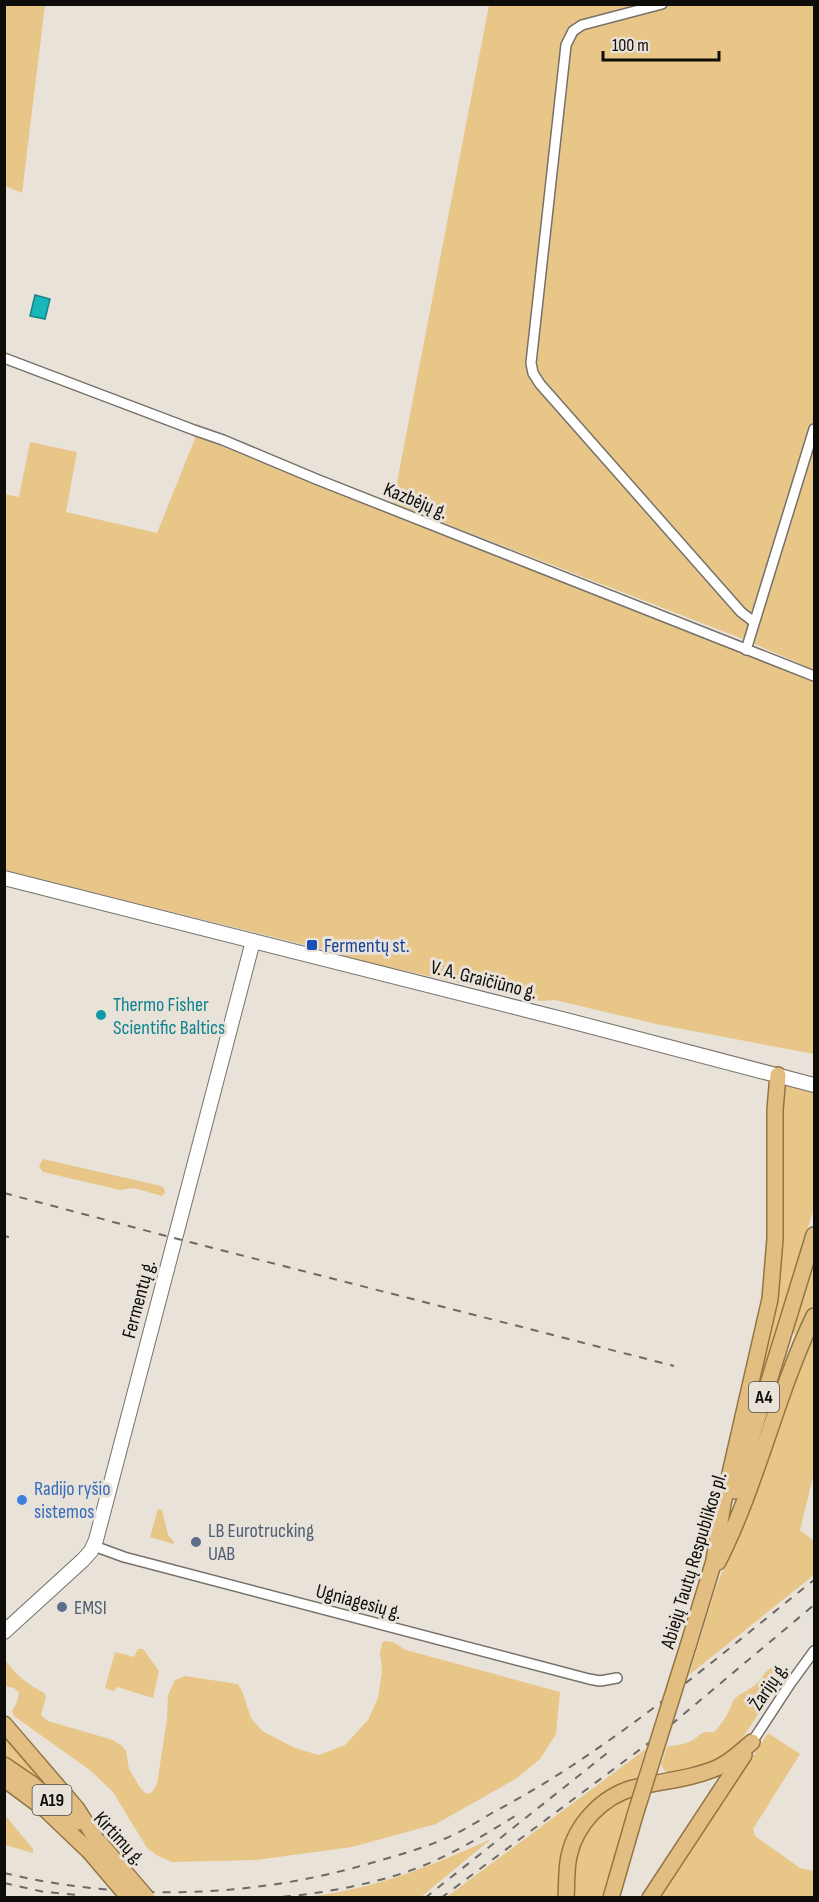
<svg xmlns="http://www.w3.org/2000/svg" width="819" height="1902" viewBox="0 0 819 1902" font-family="'Sofia Sans Condensed',sans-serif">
	<rect width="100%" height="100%" fill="#e8e2d9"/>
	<!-- green -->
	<g fill="#e8c688">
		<path d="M4,5H45L22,193L5,186Z"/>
		<path d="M489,5H814V670L748,641L393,503Z"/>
		<path d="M196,436L814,681V1054L656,1024L555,1000L540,1001L353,959L334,952L5,871L4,494L19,497L30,442L77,452L66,512L157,533Z"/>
		<path d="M790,1085L814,1091V1208L750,1418L766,1345L782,1088Z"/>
		<path d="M43,1159L161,1186L164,1188L165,1192L162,1196L134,1188L120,1190L43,1172L39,1166Z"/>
		<path d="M814,1262V1305L800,1335L792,1333Z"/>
		<path d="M814,1326V1473L800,1530L814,1541V1575L689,1675L716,1587L748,1510Z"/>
		<path d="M158,1509L162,1510L168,1535L174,1542L173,1544L150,1537Z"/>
		<path d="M384,1641L393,1642L406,1650L560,1692L556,1734L540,1759L517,1778L436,1824L352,1847L256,1860L172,1862L158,1856L147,1848L113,1792L91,1771L14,1716L12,1711L17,1702L19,1693L14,1688L5,1686V1660C16,1675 27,1684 44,1693L46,1697L41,1715L48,1721L113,1740L122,1746L126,1751L129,1769L141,1789L147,1794L152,1792L157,1784L167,1719L168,1695L175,1680L185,1676L238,1684L242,1691L251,1718L262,1731L295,1748L319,1755L345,1745L368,1720L378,1698L382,1671L380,1653L382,1643Z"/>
		<path d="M138,1649H143L159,1671L153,1698L117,1687L114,1691L105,1688L115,1652L134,1657Z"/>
		<path d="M780,1665L783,1668L784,1674L765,1699L761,1710L735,1749L723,1759L672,1775L665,1771L661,1765L667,1747C674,1745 684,1745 691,1741C700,1737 701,1729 713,1733C722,1725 730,1710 734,1699C740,1694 748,1690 754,1686C764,1678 765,1667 780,1665Z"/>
		<path d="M4,1730L70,1807L5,1759Z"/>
		<path d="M768,1733L800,1754L753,1829L755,1836L800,1868L814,1871V1897H661Z"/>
		<path d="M646,1749L636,1781L591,1807L560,1897L445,1898Z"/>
		<path d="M625,1798H631L626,1812L628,1813L602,1897L570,1898L571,1865L582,1837L606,1808Z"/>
		<path d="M4,1814L33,1849V1853L5,1845Z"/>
		<path d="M491,1839L421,1897H306C372,1890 432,1866 491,1839Z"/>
	</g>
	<!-- water -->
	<path fill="#19b7b9" stroke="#168484" stroke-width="1.5" d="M35,295L50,299L45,319L30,316Z"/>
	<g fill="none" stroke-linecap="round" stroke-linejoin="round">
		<defs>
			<g id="minor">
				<path d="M662,4L582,25L573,31L566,45L531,363L533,373L540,384L741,612L754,622"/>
				<path d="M4,358L194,430L223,440L316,479L814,676"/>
				<path d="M746,650L814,429"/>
				<path d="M94,1546L124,1557L589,1679L600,1681L617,1678"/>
				<path d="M752,1742L790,1684L814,1651"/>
			</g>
			<g id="secondary">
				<path d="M4,878L566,1020L814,1085"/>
				<path d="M4,1632L83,1560L91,1551L96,1540L253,941"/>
			</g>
			<g id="trunk">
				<path d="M735,1491L814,1235"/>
				<path d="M714,1560L723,1504L770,1299L775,1239V1110L778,1075"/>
				<path d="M718,1562C758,1483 776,1395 814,1316"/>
				<path d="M688,1646L717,1551"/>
				<path d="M4,1724L77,1809L96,1839"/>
				<path d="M4,1765L32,1784L78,1822"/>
				<path d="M4,1779L46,1810L89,1851"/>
				<path d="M566,1898C567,1884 566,1869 569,1856C576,1824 602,1797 633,1788C661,1781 692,1779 719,1767C731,1761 742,1751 752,1742"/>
				<path d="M611,1898L635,1815"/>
				<path d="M650,1898L744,1755"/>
			</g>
		</defs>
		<!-- minor casing -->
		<use href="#minor" stroke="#767169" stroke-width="12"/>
		<!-- secondary casing -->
		<use href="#secondary" stroke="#767169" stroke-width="16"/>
		<!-- trunk casing -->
		<use href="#trunk" stroke="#937544" stroke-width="18"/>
		<!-- minor -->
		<use href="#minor" stroke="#fff" stroke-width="9"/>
		<!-- secondary -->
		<use href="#secondary" stroke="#fff" stroke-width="14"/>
		<!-- trunk -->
		<use href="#trunk" stroke="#e2be82" stroke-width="15"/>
		<!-- rail -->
		<g stroke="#6d6963" stroke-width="2" stroke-dasharray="8 8" stroke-linecap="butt">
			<path d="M4,1193L174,1238L674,1366"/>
			<path d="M4,1236L9,1237"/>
			<path d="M4,1873C126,1902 252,1898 371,1863C396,1856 421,1849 444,1839C461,1832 477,1822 492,1813C610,1751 711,1662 814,1580"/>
			<path d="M4,1883L44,1892L78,1895"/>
			<path d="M267,1898C318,1895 385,1883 432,1862C463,1848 491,1831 520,1813"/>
			<path d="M425,1898L611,1750"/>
			<path d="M441,1898L654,1739L814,1605"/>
		</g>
		<defs>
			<g id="trunk-bridge">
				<path d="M635,1815L688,1646"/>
				<path d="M99,1842L147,1898"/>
				<path d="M89,1851L129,1898"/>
			</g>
		</defs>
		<!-- trunk-bridge casing -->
		<use href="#trunk-bridge" stroke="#937544" stroke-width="18" stroke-linecap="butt"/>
		<!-- trunk-bridge -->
		<use href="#trunk-bridge" stroke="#e2be82" stroke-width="15"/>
	</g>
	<!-- markers -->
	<rect fill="#1a4fb4" stroke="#e8e2d9" stroke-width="2" x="306" y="939" width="12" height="12" rx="3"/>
	<circle fill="#0f9aa8" stroke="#e8e2d9" stroke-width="2" cx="101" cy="1015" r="6"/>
	<circle fill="#3f7fe0" stroke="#e8e2d9" stroke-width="2" cx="22" cy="1500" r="6"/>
	<g fill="#5c6f8a" stroke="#e8e2d9" stroke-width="2">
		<circle cx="196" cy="1542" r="6"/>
		<circle cx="62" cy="1607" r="6"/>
	</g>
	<g text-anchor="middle" stroke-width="6" stroke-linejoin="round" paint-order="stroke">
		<!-- shield labels -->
		<g fill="#e8e2d9" stroke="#504d48" stroke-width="1.5">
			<rect x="749" y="1382" width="30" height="30" rx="4.5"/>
			<rect x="32.5" y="1785" width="39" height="30" rx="4.5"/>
		</g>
		<g font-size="18" font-weight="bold" fill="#0f0d0a">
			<text x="764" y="1403">A4</text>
			<text x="52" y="1806">A19</text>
		</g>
		<!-- street labels -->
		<g font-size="20" fill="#0f0d0a" stroke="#e8e2d9">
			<text transform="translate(416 500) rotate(22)" y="7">Kazbėjų g.</text>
			<text transform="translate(484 979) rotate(14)" y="7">V. A. Graičiūno g.</text>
			<text transform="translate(138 1299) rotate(-75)" y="7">Fermentų g.</text>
			<text transform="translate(693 1560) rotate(-73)" y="7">Abiejų Tautų Respublikos pl.</text>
			<text transform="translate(359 1601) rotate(15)" y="7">Ugniagesių g.</text>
			<text transform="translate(768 1686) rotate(-56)" y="7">Žarijų g.</text>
			<text transform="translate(120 1838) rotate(47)" y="7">Kirtimų g.</text>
		</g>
		<!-- transit labels -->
		<g font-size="20" fill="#164399" stroke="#e8e2d9" text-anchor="start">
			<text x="324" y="952">Fermentų st.</text>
		</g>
		<!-- culture labels -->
		<g font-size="20" fill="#0d838f" stroke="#e8e2d9" text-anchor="start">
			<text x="113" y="1011">Thermo Fisher<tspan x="113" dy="23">Scientific Baltics</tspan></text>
		</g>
		<!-- shop labels -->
		<g font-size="20" fill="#366cbe" stroke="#e8e2d9" text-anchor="start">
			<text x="34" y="1495">Radijo ryšio<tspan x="34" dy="23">sistemos</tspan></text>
		</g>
		<!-- service labels -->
		<g font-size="20" fill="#4e5e75" stroke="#e8e2d9" text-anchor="start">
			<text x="208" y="1537">LB Eurotrucking<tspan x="208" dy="23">UAB</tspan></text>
			<text x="74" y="1614">EMSI</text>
		</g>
	</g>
	<!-- border -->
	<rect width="819" height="1902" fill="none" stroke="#0f0d0a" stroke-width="12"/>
	<!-- scale -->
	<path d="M603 51v9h116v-9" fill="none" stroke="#0f0d0a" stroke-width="3"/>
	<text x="612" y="51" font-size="18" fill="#0f0d0a" stroke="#e8e2d9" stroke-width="4.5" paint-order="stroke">100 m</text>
</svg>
